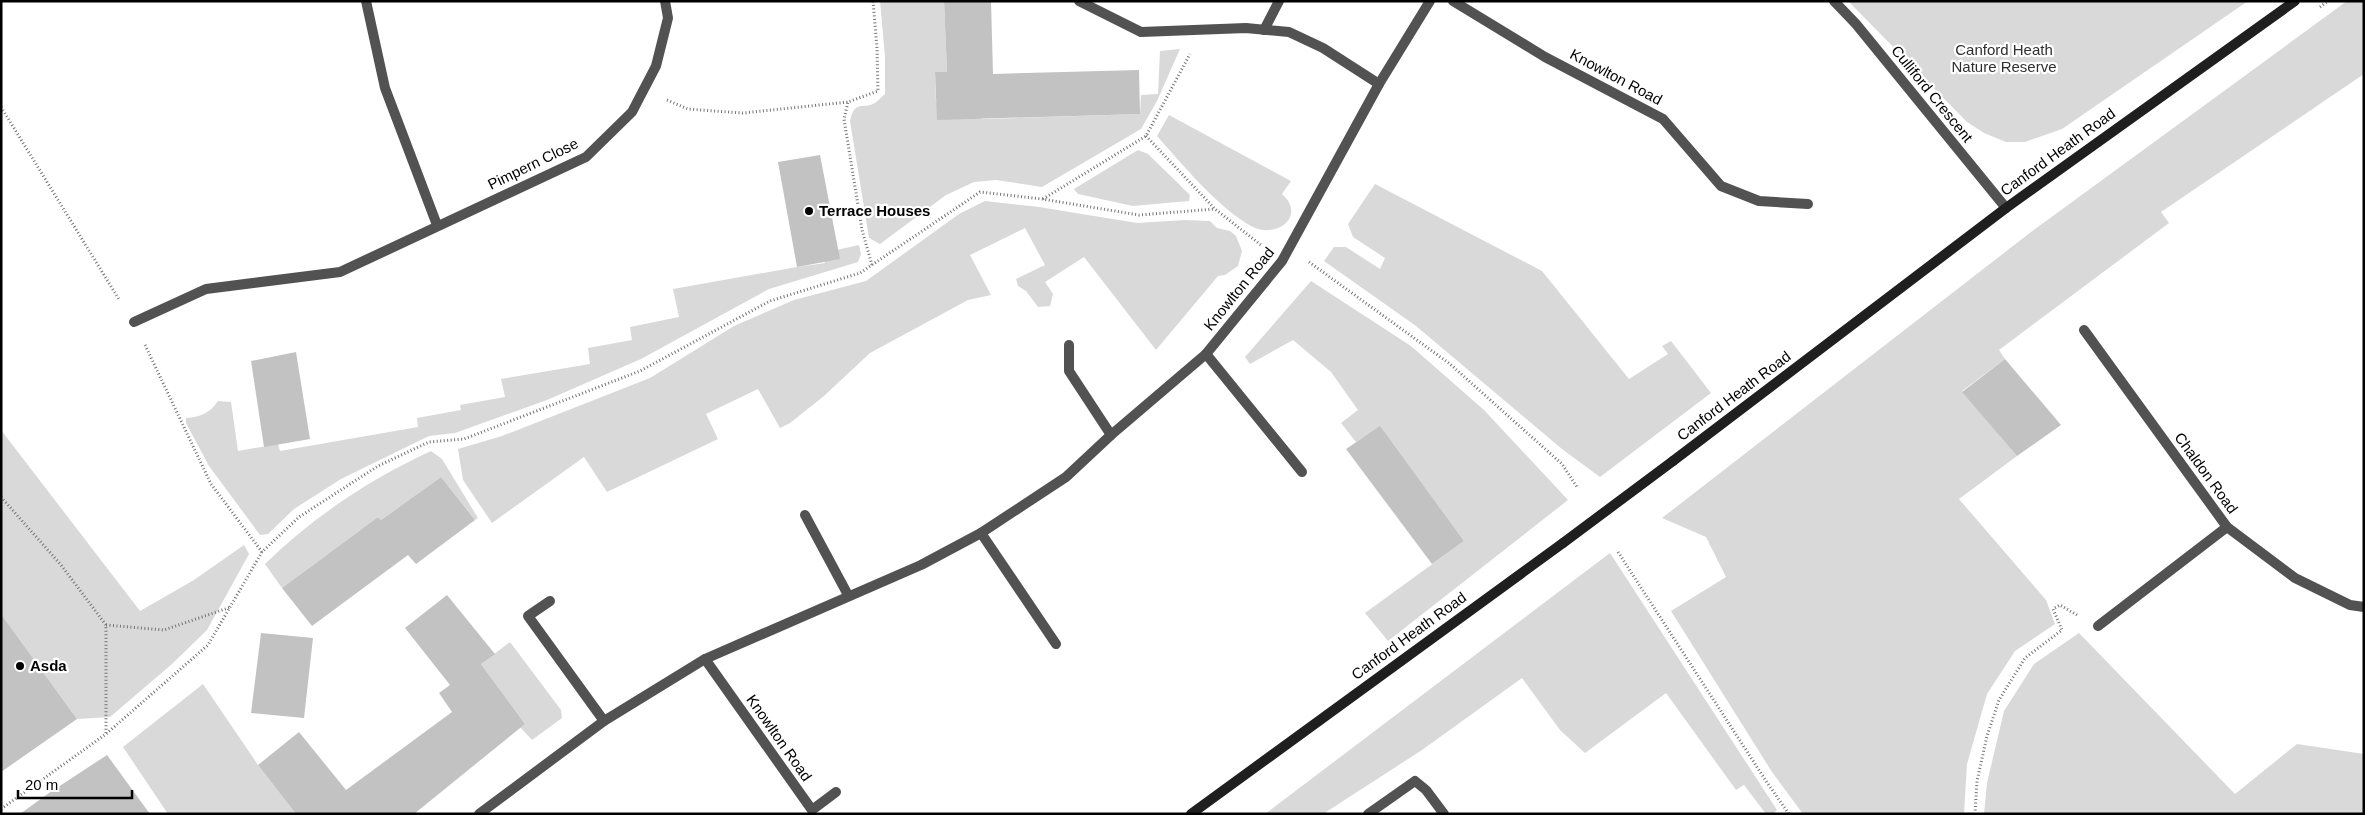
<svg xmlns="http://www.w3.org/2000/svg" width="2365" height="815" viewBox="0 0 2365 815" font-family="Helvetica,sans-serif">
	<rect width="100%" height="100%" fill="#fff"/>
	<!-- green -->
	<g fill="#d9d9d9">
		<path d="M880,1H944L947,72H935L936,102L983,119L1140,114L1141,95L1158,94L1160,51L1180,49L1157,101L1141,129L1042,187L996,180L974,182L946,195L880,244L869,238L850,121C855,99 862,110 875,103C878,101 882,96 885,94V57Z"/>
		<path d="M1848,1H2248L2062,129L2025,142H2006L1984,133L1967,122Z"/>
		<path d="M2347,1H2364V74L2161,212L2169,223L1999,350L2005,359L1962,391L2017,456L1959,499L2046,600L2055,624L2015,651L1987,694L1967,764L1964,814H1803L1772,772L1671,611L1726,577L1706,537L1662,518L2031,232Z"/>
		<path d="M1169,115L1291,181L1282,194C1306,215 1279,239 1253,227C1220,210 1182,164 1157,136Z"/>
		<path d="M1138,150L1148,154L1190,195L1189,201L1133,206L1078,194L1074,189Z"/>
		<path d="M1375,184L1542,271L1629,379L1668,354L1662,346L1671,341L1711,393L1600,477L1562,449L1416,326L1324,261L1334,247H1346L1380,269L1385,258L1353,237L1348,224Z"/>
		<path d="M985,201L1039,207L1137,223L1185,220L1210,221L1217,228L1230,231L1236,236L1242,251L1238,266L1225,275L1218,276L1156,350L1084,257L1045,282L1053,294L1050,306L1038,307L1026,291L1018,286L1016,279L1045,265L1025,228L970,255L991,295L968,300L870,353L824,396L790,423L780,428L758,389L706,414L718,439L607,492L584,457L492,523L463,480L458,449L502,436L650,378L734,326L794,300L866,281L959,214Z"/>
		<path d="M859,245L861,254L858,262L769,289L641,359L547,400L455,433L429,436L341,479L294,509L268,534L260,535L209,466L186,423V418C200,417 209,414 218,401L231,402L238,451L278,444L280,451L418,427L417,418L461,410L460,405L505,397L501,379L590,364L588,348L632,340L630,327L679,317L673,289L797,267L825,263L823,253Z"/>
		<path d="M1311,281L1411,346L1484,410L1568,500L1388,641L1365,613L1464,541L1380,427L1356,442L1341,423L1358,410L1331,372L1293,340L1250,364L1245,357Z"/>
		<path d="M1,430L140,611L194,580L244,545L249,554L207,630L172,664L110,717L77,719L1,614Z"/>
		<path d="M431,451L442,459L478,518L475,520L441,477L381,520L378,517L282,588L265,564C313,517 370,479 431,451Z"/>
		<path d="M1610,553L1777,810L1773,814H1766L1744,785L1736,790L1666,693L1585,753L1560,730L1522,678L1422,750L1323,814H1265Z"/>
		<path d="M2079,633L2235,794L2297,744L2364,754V814H1984L1987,783L2004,711L2034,664Z"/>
		<path d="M510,642L561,710L562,718L532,740L520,727L525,724L481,664Z"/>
		<path d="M203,684L258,765L296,814H168L123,747Z"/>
	</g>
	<!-- building -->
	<g fill="#c2c2c2">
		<path d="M944,1H991L993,74L1139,70L1140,114L937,120L935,72H947Z"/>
		<path d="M820,155L840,259L797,267L778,162Z"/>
		<path d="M296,352L310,439L264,447L251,361Z"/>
		<path d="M2005,359L2061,425L2017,456L1962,392Z"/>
		<path d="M1380,426L1464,541L1432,564L1346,449Z"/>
		<path d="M441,477L475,520L416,564L408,555L312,626L282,588L378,517L381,520Z"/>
		<path d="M447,595L495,654L481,664L525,724L414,814H296L258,765L299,732L346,790L452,712L439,693L450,685L405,628Z"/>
		<path d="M1,614L77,719L1,772Z"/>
		<path d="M261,633L313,638L304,718L251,713Z"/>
		<path d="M107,755L150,814H20L49,793Z"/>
	</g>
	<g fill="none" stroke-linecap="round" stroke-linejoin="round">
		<!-- path -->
		<g stroke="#747474" stroke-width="3" stroke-dasharray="1 2.5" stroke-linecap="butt">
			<path d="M2320,7L2328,1"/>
			<path d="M667,100L688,109L743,113L848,102"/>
			<path d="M1,107L120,301"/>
			<path d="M1146,136L1215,209L1261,245"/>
			<path d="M1043,199L1146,136L1190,54"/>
			<path d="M1309,262L1450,364L1562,464L1577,487"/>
			<path d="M872,265L862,230L844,119L848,102L878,91L877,48L873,1"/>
			<path d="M145,345L211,484L262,552"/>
			<path d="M1,497L61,565L106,625V733"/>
			<path d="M1618,552L1768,784L1789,814"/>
			<path d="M106,625L164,630L231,607"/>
			<path d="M1,809L106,734L208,645L262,552L299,517L378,466L429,442L464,439L640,371L770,301L860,273L980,192L1042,199L1139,215L1215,209"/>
			<path d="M1975,814L1977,781L1987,736L1999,700L2025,658L2062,630L2053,609L2060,605L2077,615"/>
		</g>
		<!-- lane -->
		<g stroke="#525252" stroke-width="10">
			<path d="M1264,30L1279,1"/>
			<path d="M2098,626L2227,527"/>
			<path d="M1368,814L1415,781L1426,790L1444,814"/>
		</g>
		<!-- street -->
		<g stroke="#525252" stroke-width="10">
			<path d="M366,1L385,88L437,225"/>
			<path d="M1079,1L1141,32L1246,28L1289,32L1323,48L1379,84"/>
			<path d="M1453,1L1545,57L1663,119L1721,186L1759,201L1808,204"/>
			<path d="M1834,1L1856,24L2006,208"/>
			<path d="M134,322L206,289L340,272L586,157L632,112L656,66L668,18L665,1"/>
			<path d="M2084,330L2227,527L2295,578L2350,605L2364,607"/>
			<path d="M1069,345V371L1111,435"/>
			<path d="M1206,354L1302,472"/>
			<path d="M805,515L848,595"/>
			<path d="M981,533L1056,644"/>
			<path d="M550,601L528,616L604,721"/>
			<path d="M705,659L812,810L836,792"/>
			<path d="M479,814L604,721L705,659L921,565L981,533L1066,477L1111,435L1206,354L1282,261L1379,84L1430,1"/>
		</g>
		<!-- secondary -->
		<g stroke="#1f1f1f" stroke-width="10">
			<path d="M1673,461L2006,208L2295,1"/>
			<path d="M1191,814L1563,543"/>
		</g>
		<!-- secondary-bridge -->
		<path stroke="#1f1f1f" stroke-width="10" d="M1563,543L1673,461"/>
	</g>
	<!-- markers -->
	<g fill="#000" stroke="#fff" stroke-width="2">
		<circle cx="809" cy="211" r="5"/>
		<circle cx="20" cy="666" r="5"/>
	</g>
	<g text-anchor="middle" stroke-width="4.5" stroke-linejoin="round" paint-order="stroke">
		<!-- park labels -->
		<g font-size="15" fill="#303030" stroke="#fff">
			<text x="2004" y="55">Canford Heath<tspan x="2004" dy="17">Nature Reserve</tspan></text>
		</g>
		<!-- street labels -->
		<g font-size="15" fill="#000" stroke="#fff">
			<text transform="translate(1616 77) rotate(28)" y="5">Knowlton Road</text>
			<text transform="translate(1932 94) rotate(51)" y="5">Culliford Crescent</text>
			<text transform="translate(2058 152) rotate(-36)" y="5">Canford Heath Road</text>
			<text transform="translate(533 164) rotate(-26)" y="5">Pimpern Close</text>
			<text transform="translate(1239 289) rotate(-51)" y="5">Knowlton Road</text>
			<text transform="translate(1734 396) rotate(-37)" y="5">Canford Heath Road</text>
			<text transform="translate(2206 473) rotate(54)" y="5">Chaldon Road</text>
			<text transform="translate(1409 636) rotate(-36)" y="5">Canford Heath Road</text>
			<text transform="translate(779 738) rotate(55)" y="5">Knowlton Road</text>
		</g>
		<!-- poi labels -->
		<g font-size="15" font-weight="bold" fill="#000" stroke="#fff" text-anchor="start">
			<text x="819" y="216">Terrace Houses</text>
			<text x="30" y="671">Asda</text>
		</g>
	</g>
	<!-- border -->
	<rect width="2365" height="815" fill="none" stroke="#000000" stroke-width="5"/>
	<!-- scale -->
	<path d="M18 790v8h114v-8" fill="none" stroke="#000000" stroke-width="2.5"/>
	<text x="25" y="790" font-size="15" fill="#000000" stroke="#ffffff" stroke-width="4" paint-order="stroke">20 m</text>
</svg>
